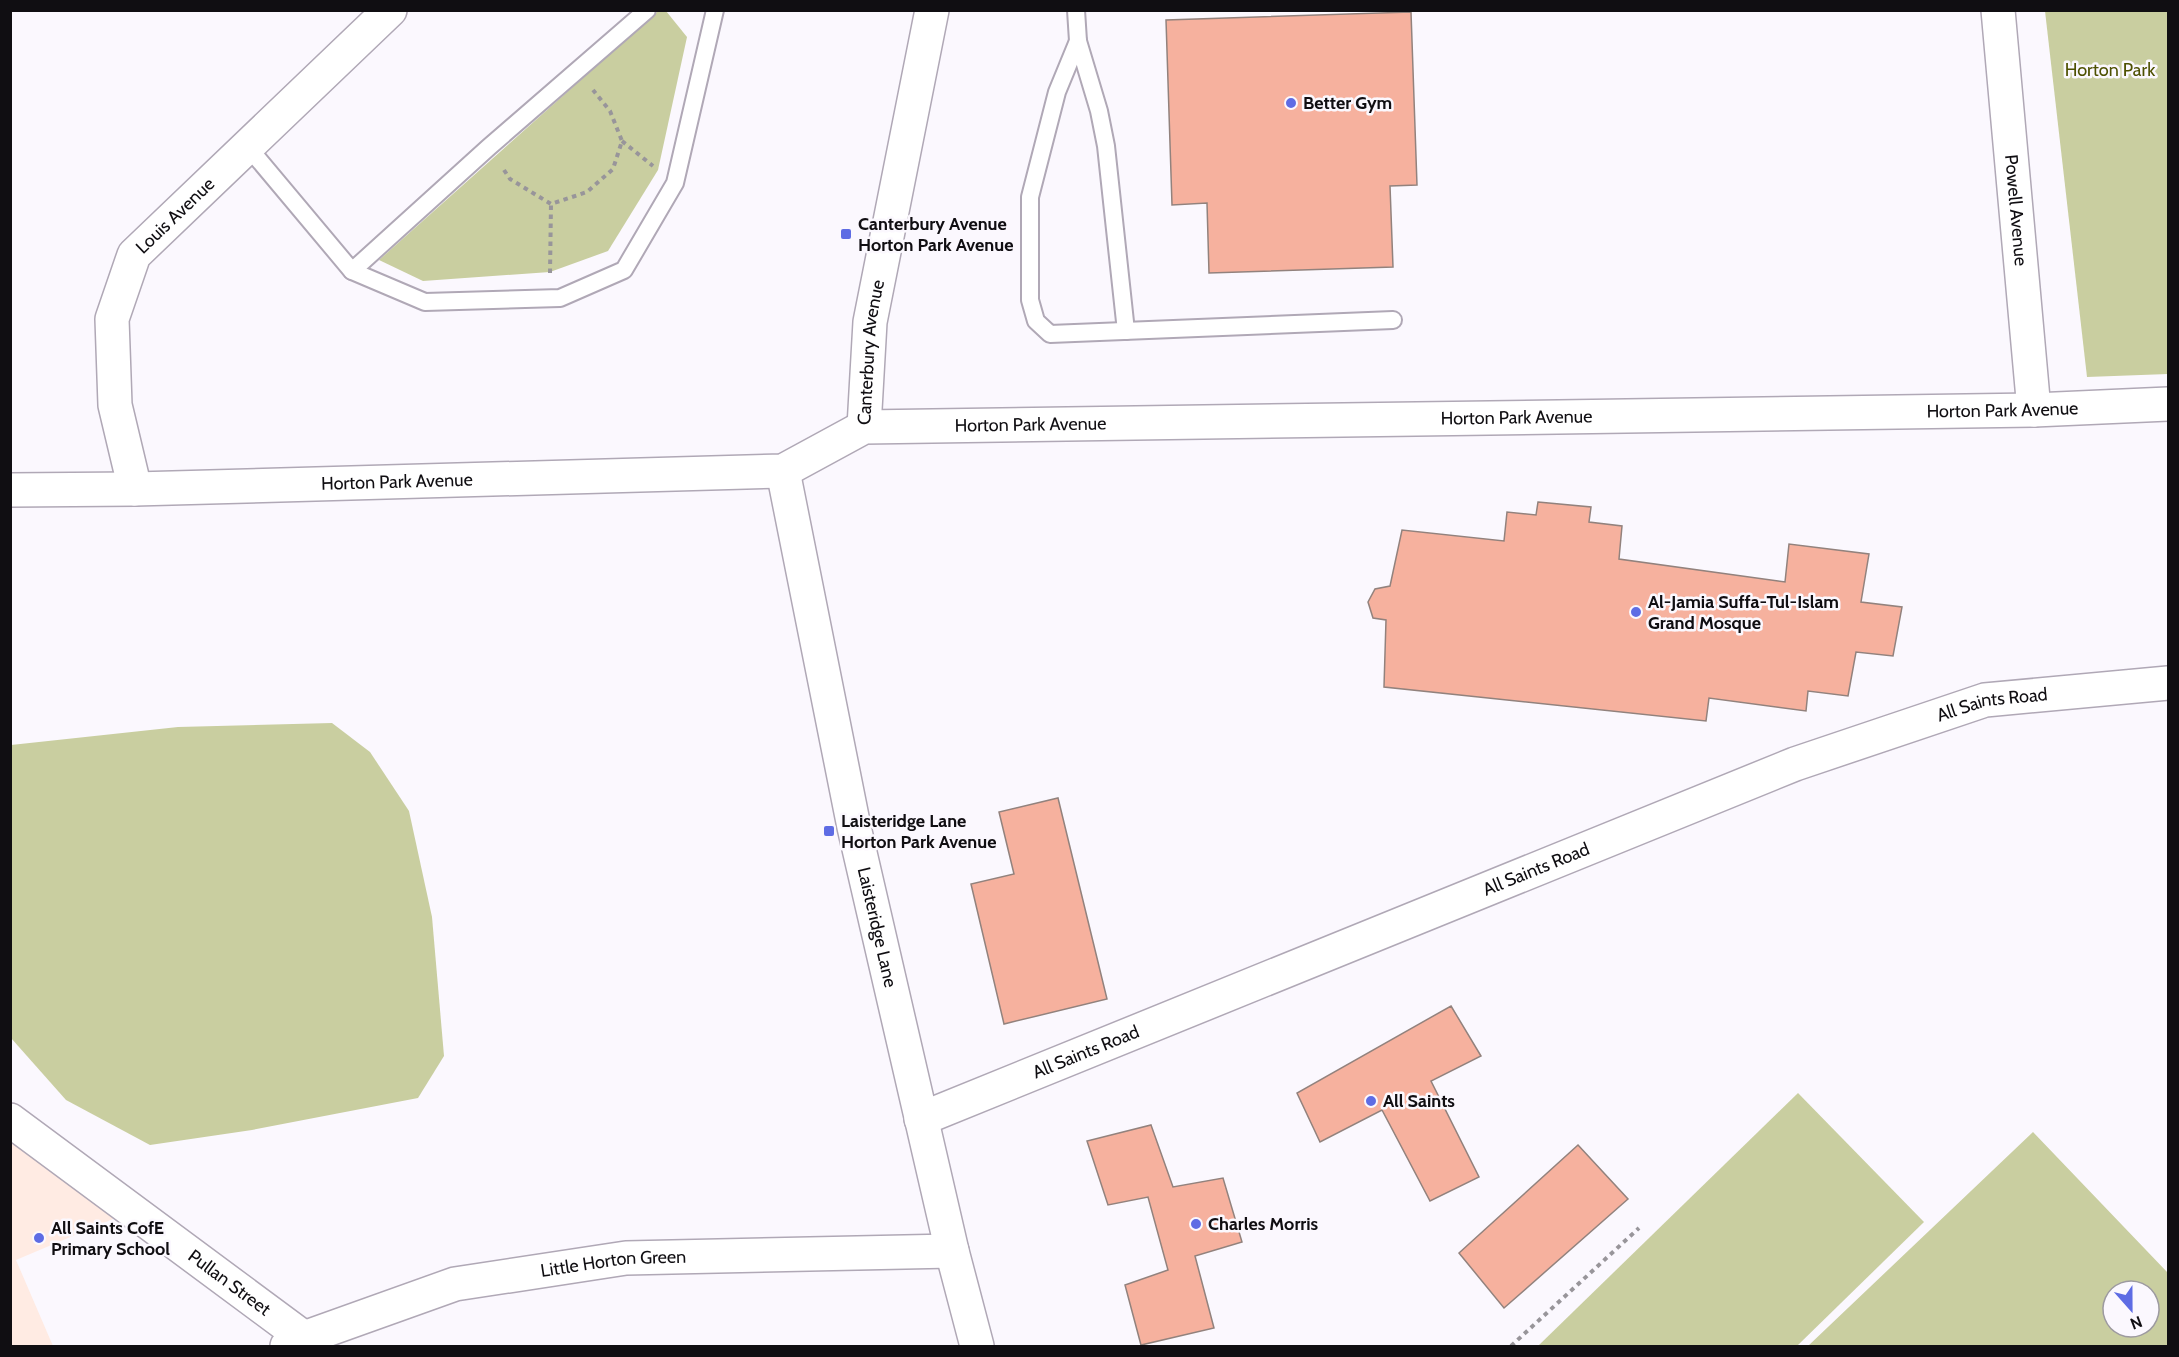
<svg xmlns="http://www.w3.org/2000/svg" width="2179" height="1357" viewBox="0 0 2179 1357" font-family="Cabin,sans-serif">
	<rect width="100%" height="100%" fill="#fbf8fe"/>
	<!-- education -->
	<path fill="#ffebe3" d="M10,1140L120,1216L16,1260L53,1346H11Z"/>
	<!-- green -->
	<g fill="#c9cea0" fill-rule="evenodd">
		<path d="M658,11H666L687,37L658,170L608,251L550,272L423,281L379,260Z"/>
		<path d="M2045,11H2168V374L2087,377Z"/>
		<path d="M332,723L370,752L409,811L432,917L444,1056L418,1098L252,1130L150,1145L66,1100L11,1038V745L178,727Z"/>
		<path d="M1798,1093L1924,1222L1797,1346H1538Z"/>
		<path d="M2033,1132L2168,1273V1346H1808ZM2113,1291H2149V1327H2113Z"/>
	</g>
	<!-- building -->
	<g fill="#f6b19e" stroke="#92827d" stroke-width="1.5">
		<path d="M1411,12L1417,185L1390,186L1393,267L1209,273L1207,203L1172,205L1166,20Z"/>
		<path d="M1538,502L1591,507L1589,522L1622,526L1619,559L1785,582L1789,544L1869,554L1861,602L1902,607L1893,656L1856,652L1848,696L1808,691L1806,711L1709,698L1706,721L1384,687L1386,620L1373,618L1368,602L1375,589L1390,586L1402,530L1504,541L1507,512L1536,515Z"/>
		<path d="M1058,798L1107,999L1004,1024L971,884L1014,874L999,812Z"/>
		<path d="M1451,1006L1481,1056L1431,1081L1479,1177L1430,1201L1382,1110L1320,1142L1297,1093Z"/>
		<path d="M1151,1125L1173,1187L1223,1178L1242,1242L1195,1256L1214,1328L1141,1345L1125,1285L1168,1270L1148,1197L1108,1205L1087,1141Z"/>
		<path d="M1578,1145L1628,1199L1504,1308L1459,1253Z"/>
	</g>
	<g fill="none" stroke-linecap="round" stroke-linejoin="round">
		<defs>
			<g id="service">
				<path d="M1076,10L1078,41L1099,111L1106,146L1126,331"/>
				<path d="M1078,41L1057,92L1030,197V300L1036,321L1050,334L1393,320"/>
				<path d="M248,147L352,271L425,302L560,298L624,270L675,183L715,10"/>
				<path d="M352,271L489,147L647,10"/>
			</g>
			<g id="minor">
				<path id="s1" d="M1998,10L2034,410"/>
				<path id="s2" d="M864,427L870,322L932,10"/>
				<path id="s3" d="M783,471L854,827L952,1251L977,1346"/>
				<path id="s4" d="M135,489L115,405L112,319L134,255L390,10"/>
				<path id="s5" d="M10,490L135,489L783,471L864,427L2034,410L2168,404"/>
				<path id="s6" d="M921,1119L1795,764L1985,700L2168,683"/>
				<path id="s7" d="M10,1120L304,1338"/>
				<path id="s8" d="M287,1346L304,1338L455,1284L626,1258L952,1251"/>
			</g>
		</defs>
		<!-- service casing -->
		<use href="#service" stroke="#b0a8b6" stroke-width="20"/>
		<!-- minor casing -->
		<use href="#minor" stroke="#b0a8b6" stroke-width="36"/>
		<!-- path -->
		<g stroke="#98959a" stroke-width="4" stroke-dasharray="4.5 4.5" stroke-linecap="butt">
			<path d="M622,141L653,166"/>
			<path d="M504,170L510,179L551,204L587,192L613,169L622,141L610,111L593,90"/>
			<path d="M550,273L551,204"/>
			<path d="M1511,1346L1639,1228"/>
		</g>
		<!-- service -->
		<use href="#service" stroke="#fff" stroke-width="16"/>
		<!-- minor -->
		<use href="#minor" stroke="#fff" stroke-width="33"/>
	</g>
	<!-- markers -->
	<g fill="#5e6ce4" stroke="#fbf8fe" stroke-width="2">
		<circle cx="1291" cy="103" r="6"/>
		<rect x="840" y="228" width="12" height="12" rx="3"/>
		<circle cx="1636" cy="612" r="6"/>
		<rect x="823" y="825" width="12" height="12" rx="3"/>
		<circle cx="1371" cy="1101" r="6"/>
		<circle cx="1196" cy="1224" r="6"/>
		<circle cx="39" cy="1238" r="6"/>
	</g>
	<g text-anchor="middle" stroke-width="5" stroke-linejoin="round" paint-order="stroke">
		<!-- park labels -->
		<g font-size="18" fill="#4e5102" stroke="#fbf8fe">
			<text x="2110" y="76">Horton Park</text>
		</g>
		<!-- poi labels -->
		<g font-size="18" font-weight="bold" fill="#100e12" stroke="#fbf8fe" text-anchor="start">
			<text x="1303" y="109">Better Gym</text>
			<text x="858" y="230">Canterbury Avenue<tspan x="858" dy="21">Horton Park Avenue</tspan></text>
			<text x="1648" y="608">Al-Jamia Suffa-Tul-Islam<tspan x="1648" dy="21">Grand Mosque</tspan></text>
			<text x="841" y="827">Laisteridge Lane<tspan x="841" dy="21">Horton Park Avenue</tspan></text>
			<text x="1383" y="1107">All Saints</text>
			<text x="1208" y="1230">Charles Morris</text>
			<text x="51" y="1234">All Saints CofE<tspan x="51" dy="21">Primary School</tspan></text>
		</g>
		<!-- street labels -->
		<g font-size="18" fill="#100e12" stroke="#fbf8fe">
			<text dy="6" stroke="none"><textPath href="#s1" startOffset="201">Powell Avenue</textPath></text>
			<text dy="6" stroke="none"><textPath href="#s4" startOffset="297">Louis Avenue</textPath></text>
			<text dy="6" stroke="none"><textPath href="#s2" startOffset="75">Canterbury Avenue</textPath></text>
			<text dy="6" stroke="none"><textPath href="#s5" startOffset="2004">Horton Park Avenue</textPath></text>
			<text dy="6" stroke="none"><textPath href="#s5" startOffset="1518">Horton Park Avenue</textPath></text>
			<text dy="6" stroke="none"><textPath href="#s5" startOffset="1032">Horton Park Avenue</textPath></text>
			<text dy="6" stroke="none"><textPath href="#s5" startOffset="387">Horton Park Avenue</textPath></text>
			<text dy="6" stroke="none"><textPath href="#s6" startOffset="1150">All Saints Road</textPath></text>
			<text dy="6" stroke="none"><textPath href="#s6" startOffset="664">All Saints Road</textPath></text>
			<text dy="6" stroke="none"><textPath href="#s3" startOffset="466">Laisteridge Lane</textPath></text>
			<text dy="6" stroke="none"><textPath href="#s6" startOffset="178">All Saints Road</textPath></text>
			<text dy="6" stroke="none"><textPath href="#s8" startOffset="339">Little Horton Green</textPath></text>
			<text dy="6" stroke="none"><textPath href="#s7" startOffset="273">Pullan Street</textPath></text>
		</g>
	</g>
	<!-- border -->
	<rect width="2179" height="1357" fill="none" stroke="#100e12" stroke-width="24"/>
	<!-- north arrow -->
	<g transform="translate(2131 1309) rotate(159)"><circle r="28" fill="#fbf8fe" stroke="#9d9aa0" stroke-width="1.5"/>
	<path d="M0-4.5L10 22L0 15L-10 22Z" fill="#5e6ce4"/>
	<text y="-9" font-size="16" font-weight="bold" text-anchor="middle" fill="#100e12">N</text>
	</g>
</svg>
